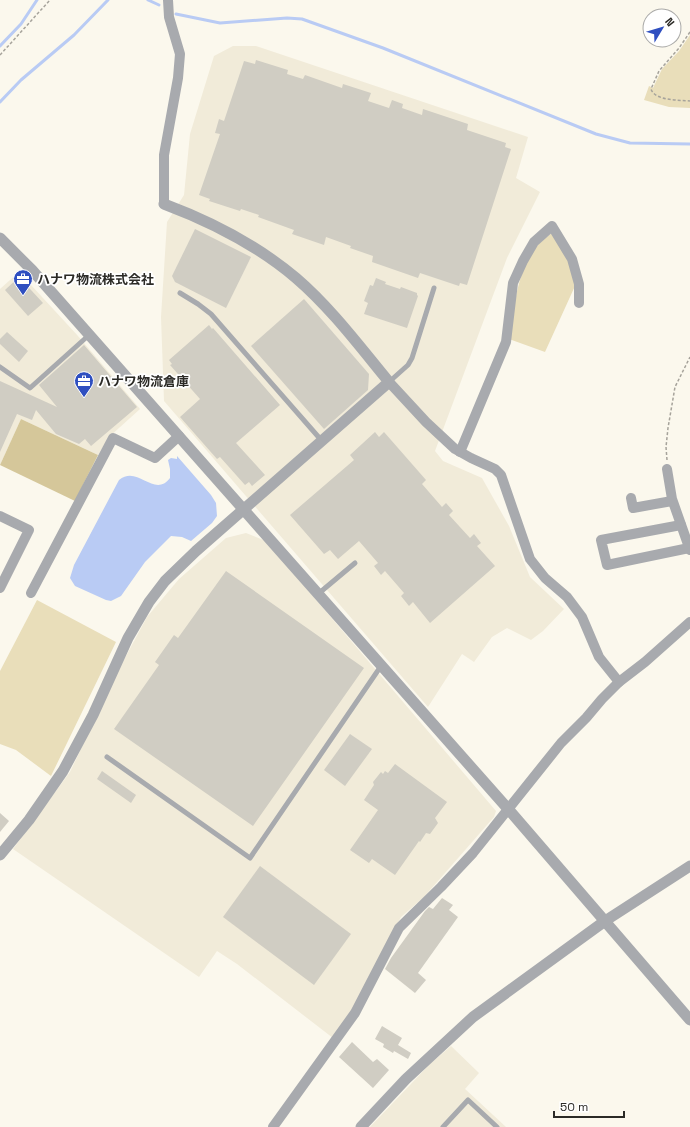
<svg xmlns="http://www.w3.org/2000/svg" width="690" height="1127" viewBox="0 0 690 1127" font-family="'Space Grotesk','Noto Sans JP',sans-serif">
	<rect width="100%" height="100%" fill="#fbf8ed"/>
	<!-- built -->
	<g fill="#f1ebd9">
		<path d="M233,46H256L528,137L516,178L540,192L507,258L435,451L443,461L482,478L509,526L530,577L564,609L543,631L531,640L507,628L492,637L474,662L462,654L428,707L164,401L161,317L167,222L184,195L190,134L214,56Z"/>
		<path d="M19,272L78,336L140,409L109,437L98,455L21,419L0,465V289Z"/>
		<path d="M246,533L266,541L496,811L494,817L424,897L401,917L348,1017L333,1038L237,964L217,951L199,977L13,849L70,772L119,669L147,617L179,579L226,538Z"/>
		<path d="M451,1046L479,1073L465,1089L506,1127H370L430,1064Z"/>
	</g>
	<!-- green -->
	<g fill="#e9deba">
		<path d="M690,35V108L669,107L644,100L649,86L653,88L662,69L679,51Z"/>
		<path d="M552,233L570,261L575,286L545,352L509,339C514,309 517,271 536,247C540,242 547,237 552,233Z"/>
		<path d="M37,600L116,642L51,776L16,750L0,744V671Z"/>
	</g>
	<!-- forest -->
	<path fill="#d5c79a" d="M21,419L98,455L75,501L0,465Z"/>
	<!-- water -->
	<path fill="#b9cbf4" d="M177,456L211,495L216,503L217,516L212,523L191,541L182,537L171,536L145,562L121,596L111,601L106,600L75,586L70,578L74,565L119,480C138,464 154,499 170,478V469L168,460L171,458L177,459Z"/>
	<g fill="none" stroke-linecap="round" stroke-linejoin="round">
		<!-- stream -->
		<g stroke="#b9cbf4" stroke-width="3">
			<path d="M148,0L159,5"/>
			<path d="M176,14L220,23L287,18L302,19L383,48L596,134L630,143L690,144"/>
			<path d="M0,46L21,24L37,0"/>
			<path d="M0,102L21,80L74,35L108,0"/>
		</g>
	</g>
	<!-- building -->
	<g fill="#d0cdc3">
		<path d="M256,60L288,70L287,74L303,79L305,75L342,88L343,84L371,93L368,101L389,108L392,100L403,104L402,108L422,115L423,109L468,124L467,130L506,143L505,147L511,149L467,285L460,283L459,286L420,273L418,278L372,262L373,256L350,248L351,246L326,237L324,245L292,234L294,230L258,217L259,215L241,209L240,211L209,201L210,199L199,195L220,134L215,133L219,119L224,121L244,61L255,64Z"/>
		<path d="M195,229L251,257L226,308L175,282L172,276Z"/>
		<path d="M19,277L43,303L28,316L5,290Z"/>
		<path d="M376,278L386,282L385,284L400,289L401,287L417,293V295L418,296L407,328L364,314L368,303L364,301L370,285L373,286Z"/>
		<path d="M304,299L369,374L368,390L324,429L251,346Z"/>
		<path d="M209,325L212,329L213,328L280,405L236,443L265,475L252,486L249,482L245,485L220,457L217,459L180,417L200,399L170,365L172,364L169,360Z"/>
		<path d="M7,332L28,351L19,362L0,344V339Z"/>
		<path d="M84,345L137,407L91,446L85,439L79,444L56,434L36,410L32,420L17,414L0,452V381L57,407L39,385Z"/>
		<path d="M375,432L379,437L384,432L426,480L422,484L442,507L446,503L453,511L449,515L470,538L474,534L481,543L477,546L495,566L430,623L413,602L409,606L401,596L404,593L385,571L381,575L374,566L378,563L359,541L338,559L330,550L324,554L290,515L354,460L350,455Z"/>
		<path d="M226,571L364,668L253,826L114,729L159,665L155,662L174,635L178,638Z"/>
		<path d="M350,734L372,749L345,786L324,770Z"/>
		<path d="M395,764L447,802L435,818L438,823L430,834L426,833L420,842L419,841L395,875L372,859L369,863L350,850L378,810L364,800L374,785L373,782L381,772L383,774L385,771L388,773Z"/>
		<path d="M102,771L136,795L131,803L97,779Z"/>
		<path d="M0,813L9,821L0,832Z"/>
		<path d="M260,866L351,934L314,985L223,917Z"/>
		<path d="M442,898L453,905L449,910L458,917L418,973L426,980L415,993L385,969L391,958L425,911L429,907L433,909Z"/>
		<path d="M382,1026L402,1038L398,1045L411,1053L408,1059L394,1051L393,1053L383,1047L384,1044L375,1039Z"/>
		<path d="M352,1042L373,1062L377,1059L389,1070L373,1088L339,1057Z"/>
	</g>
	<g fill="none" stroke-linecap="round" stroke-linejoin="round">
		<!-- path -->
		<g stroke="#a6a39b" stroke-width="1.5" stroke-dasharray="3 2" stroke-linecap="butt">
			<path d="M690,32L679,48L659,71L651,89C655,101 679,100 690,101"/>
			<path d="M0,55L50,0"/>
			<path d="M667,460L666,447L668,428L675,387L690,357"/>
		</g>
		<!-- service -->
		<g stroke="#a8aaae" stroke-width="5">
			<path d="M180,293L198,304L211,314L322,441"/>
			<path d="M0,367L30,388L89,335"/>
			<path d="M389,382L408,365L412,358L434,288"/>
			<path d="M318,594L355,563"/>
			<path d="M107,757L250,858L381,666"/>
			<path d="M443,1127L468,1100L497,1127"/>
		</g>
		<!-- minor -->
		<g stroke="#a8aaae" stroke-width="10">
			<path d="M164,204V155L178,78L180,54L169,17L168,0"/>
			<path d="M389,382L426,422L455,449L471,458L495,469L501,475L530,559L545,578L567,597L582,617L599,657L619,682"/>
			<path d="M460,452L506,342L513,283L523,261L534,242L552,226L572,259L579,284V303"/>
			<path d="M667,469L672,499L690,550"/>
			<path d="M631,498L633,508L672,501"/>
			<path d="M0,516L29,530L0,588"/>
			<path d="M681,525L601,540L607,565L689,548"/>
			<path d="M31,593L113,438L155,458L179,436"/>
			<path d="M273,1127L355,1013L399,928L441,887L473,853L561,743L586,718L602,699L619,682L645,662L690,622"/>
		</g>
		<!-- tertiary -->
		<g stroke="#a8aaae" stroke-width="11">
			<path d="M0,238L32,270L509,810L690,1020"/>
			<path d="M0,855L29,820L63,771L93,715L128,638L149,602L165,581L196,551L389,382C360,347 331,308 296,278C257,245 212,222 164,204"/>
			<path d="M361,1127L406,1079L473,1017L605,921L690,866"/>
		</g>
	</g>
	<!-- icons -->
	<defs>
		<symbol id="office-pin" viewBox="-11 -11 22 30"><path d="M0 17L-7.5 6A9.5 9.5 0 1 1 7.5 6Z" fill="#2f4fc0" stroke="#fff"/><path d="M-6-3h4V-5.5h4V-3h4V5H-6ZM-1-4.5V-3h2v-1.5ZM-6 0V1H6V0Z" fill="#fff"/></symbol>
	</defs>
	<g fill-rule="evenodd">
		<use href="#office-pin" x="12" y="268" width="22" height="30"/>
		<use href="#office-pin" x="73" y="370" width="22" height="30"/>
	</g>
	<g text-anchor="middle" stroke-width="3.5" stroke-linejoin="round" paint-order="stroke">
		<!-- poi labels -->
		<g font-size="13" font-weight="bold" fill="#2b2a26" stroke="#fff" text-anchor="start">
			<text x="37" y="284">ハナワ物流株式会社</text>
			<text x="98" y="386">ハナワ物流倉庫</text>
		</g>
	</g>
	<!-- north arrow -->
	<g transform="translate(662 28) rotate(52)"><circle r="19" fill="#ffffff" stroke="#aaaaa8"/>
	<path d="M0-3L7 15L0 10L-7 15Z" fill="#2f4fc0"/>
	<text y="-6" font-size="11" font-weight="bold" text-anchor="middle" fill="#2b2a26">N</text>
	</g>
	<!-- scale -->
	<path d="M554 1111v6h70v-6" fill="none" stroke="#2b2a26" stroke-width="2"/>
	<text x="560" y="1111" font-size="12" fill="#2b2a26" stroke="#ffffff" stroke-width="3" paint-order="stroke">50 m</text>
</svg>
